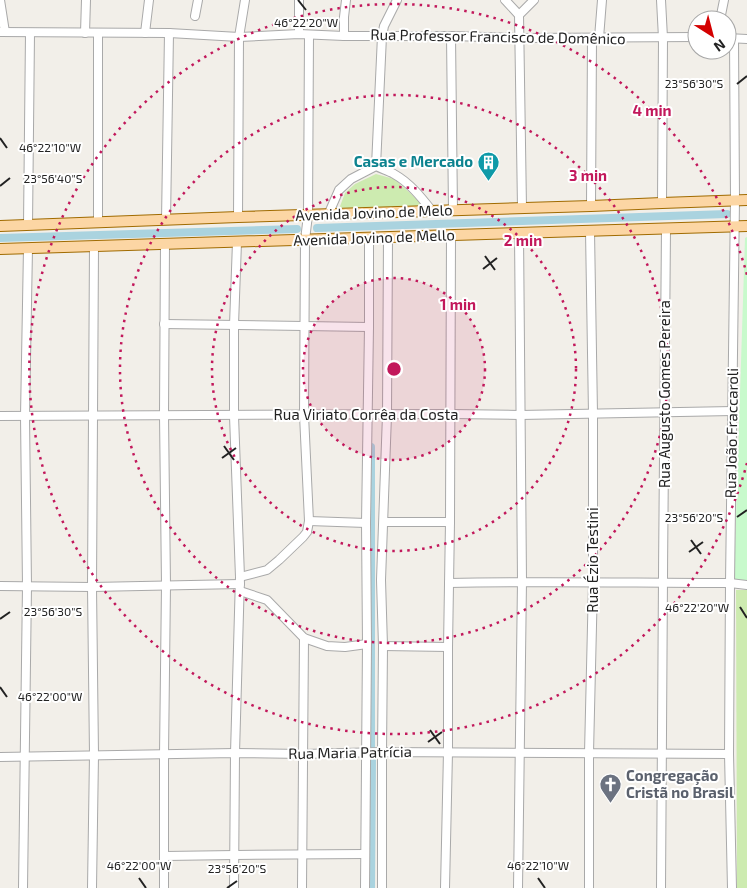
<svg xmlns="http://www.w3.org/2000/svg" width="747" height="888" viewBox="0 0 747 888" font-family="'Exo 2',sans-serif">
	<rect width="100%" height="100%" fill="#f2efe9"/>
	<!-- grass -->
	<g fill="#cdebb0">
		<path d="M376,174L394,179L410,193L425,207L339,209L345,193L355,184Z"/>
		<path d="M736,590H747V888H737Z"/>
	</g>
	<!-- park -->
	<path fill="#c8facc" d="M747,237V580L734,581L745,238Z"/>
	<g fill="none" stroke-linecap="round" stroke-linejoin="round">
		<!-- canal -->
		<g stroke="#aad3df" stroke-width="8">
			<path d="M317,228L727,214"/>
			<path d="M0,238L297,229"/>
			<path d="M371,447V746"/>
			<path d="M371,888L372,759"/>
		</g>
		<defs>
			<g id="minor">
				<path d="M0,0L5,32"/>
				<path d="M505,0L507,2L519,15L522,208"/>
				<path d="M661,0L663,38L662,203"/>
				<path d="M519,15L534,0"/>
				<path d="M195,16L198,0"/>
				<path d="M720,20L724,0"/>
				<path d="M0,32L169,33L239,37L299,34L344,36H451L520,38L697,37"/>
				<path d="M85,33L86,0"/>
				<path d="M145,33L149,0"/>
				<path d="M299,34V0"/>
				<path d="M344,36V17L346,0"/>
				<path d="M451,36L453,211"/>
				<path d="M599,38L602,0"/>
				<path d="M727,38L747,39"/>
				<path d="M376,166L382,36L384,26L397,0"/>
				<path d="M591,206L592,39"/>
				<path d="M328,215L339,190L351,179L376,166C382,169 389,171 394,174C410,183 421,197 432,211"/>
				<path d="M238,217L239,37L245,0"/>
				<path d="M166,220L169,33"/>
				<path d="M98,223V33"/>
				<path d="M28,225L30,33"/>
				<path d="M164,324L369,327"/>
				<path d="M0,416L451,414L520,415L733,411"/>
				<path d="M309,521L366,523"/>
				<path d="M384,522H450"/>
				<path d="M240,577L267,570L279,560L303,537L307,532L309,521L304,415L305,240L308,215L309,35"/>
				<path d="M449,583C543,581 636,583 730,583L747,585"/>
				<path d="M0,586L92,587L240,584"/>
				<path d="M240,591L267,600L304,638L327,646L345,647L367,644"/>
				<path d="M383,646L448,647"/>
				<path d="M0,757L235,753L303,754L382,752L729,754"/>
				<path d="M165,856L235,855L365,854"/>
				<path d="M23,888L27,586L25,416L28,248"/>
				<path d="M92,888L94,755L92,587L94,246"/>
				<path d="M164,888V755L166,585L164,415L165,244"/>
				<path d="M234,888L235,753L240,577L234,416V325L237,242"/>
				<path d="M302,888L304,638"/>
				<path d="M365,888L367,644L366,523L369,327V238"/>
				<path d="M382,888V752L383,646L381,580L387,415L388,238"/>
				<path d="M445,888L448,752V647L450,522L451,235"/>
				<path d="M518,888L522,581L519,233"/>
				<path d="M589,888V753L593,583V414L590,231"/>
				<path d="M661,888C661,668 665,449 666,229"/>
				<path d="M732,888L729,754L730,583L735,200L734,39"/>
			</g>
			<g id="major">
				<path d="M0,226L238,217L591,206L662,203L747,200"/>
				<path d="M0,249L747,226"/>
			</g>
		</defs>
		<!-- minor casing -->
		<use href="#minor" stroke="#a9a9a9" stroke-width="10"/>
		<!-- major casing -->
		<use href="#major" stroke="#a06b00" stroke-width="12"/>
		<!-- minor -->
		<use href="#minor" stroke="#fff" stroke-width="8"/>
		<!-- major -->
		<use href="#major" stroke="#fcd6a4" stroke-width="10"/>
	</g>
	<!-- ticks -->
	<path fill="none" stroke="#222" stroke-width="2" d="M298,0L306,10M737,84L747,76M0,138L7,148M0,186L10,178M485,256L495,270M483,269L497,258M224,446L234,460M222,458L236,448M737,517L747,510M691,540L701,554M689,552L703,542M740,607L747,618M0,619L10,612M0,687L7,697M430,730L440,744M428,742L442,732M139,878L146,888M538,878L545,888M227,888L237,881"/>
	<!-- distance rings -->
	<circle cx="394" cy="369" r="91" fill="#c2185b" fill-opacity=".12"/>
	<g fill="none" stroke="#c2185b" stroke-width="2.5" stroke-dasharray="2.5 5">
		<circle cx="394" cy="369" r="91"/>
		<circle cx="394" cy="369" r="182"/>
		<circle cx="394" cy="369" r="274"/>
		<path d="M747 463A365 365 0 1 1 747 275"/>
	</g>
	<!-- icons -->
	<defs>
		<symbol id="building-pin" viewBox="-11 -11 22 30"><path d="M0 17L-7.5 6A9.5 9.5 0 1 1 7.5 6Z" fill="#0f9aa8" stroke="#fff"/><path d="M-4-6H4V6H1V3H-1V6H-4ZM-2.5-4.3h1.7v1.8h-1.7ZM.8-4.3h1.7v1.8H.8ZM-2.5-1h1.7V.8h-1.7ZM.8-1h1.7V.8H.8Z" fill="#fff"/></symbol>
		<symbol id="church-pin" viewBox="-11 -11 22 30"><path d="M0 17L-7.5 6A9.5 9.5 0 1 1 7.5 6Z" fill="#6b7280" stroke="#fff"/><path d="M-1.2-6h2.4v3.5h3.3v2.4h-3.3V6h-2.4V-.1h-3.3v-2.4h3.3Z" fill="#fff"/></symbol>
	</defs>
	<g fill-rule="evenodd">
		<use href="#building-pin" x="476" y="150" width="25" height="34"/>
		<use href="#church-pin" x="598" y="772" width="25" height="34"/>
	</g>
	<g text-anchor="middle" stroke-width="4" stroke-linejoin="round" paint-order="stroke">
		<!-- street labels -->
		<g font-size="15" fill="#222" stroke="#fff">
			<text transform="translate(498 37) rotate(1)" y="5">Rua Professor Francisco de Domênico</text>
			<text transform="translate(374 213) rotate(-2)" y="5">Avenida Jovino de Melo</text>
			<text transform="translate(374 238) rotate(-2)" y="5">Avenida Jovino de Mello</text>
			<text transform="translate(665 394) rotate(-90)" y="5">Rua Augusto Gomes Pereira</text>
			<text x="366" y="420">Rua Viriato Corrêa da Costa</text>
			<text transform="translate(732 433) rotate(-89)" y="5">Rua João Fraccaroli</text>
			<text transform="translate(593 560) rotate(-90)" y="5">Rua Ézio Testini</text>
			<text transform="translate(350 753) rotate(-1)" y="5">Rua Maria Patrícia</text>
		</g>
		<!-- culture labels -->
		<g font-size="15" font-weight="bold" fill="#0d838f" stroke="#fff" text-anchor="end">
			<text x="473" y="167">Casas e Mercado</text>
		</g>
		<!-- worship labels -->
		<g font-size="15" font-weight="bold" fill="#5b616d" stroke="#fff" text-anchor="start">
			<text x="626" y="781">Congregação<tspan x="626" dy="17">Cristã no Brasil</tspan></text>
		</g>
	</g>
	<g font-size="12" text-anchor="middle" fill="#222" stroke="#fff" stroke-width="4" stroke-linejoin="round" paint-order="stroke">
		<text x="306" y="27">46°22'20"W</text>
		<text x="694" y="88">23°56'30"S</text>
		<text x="50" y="152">46°22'10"W</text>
		<text x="53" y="183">23°56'40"S</text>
		<text x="694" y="522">23°56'20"S</text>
		<text x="697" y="612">46°22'20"W</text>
		<text x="53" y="616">23°56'30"S</text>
		<text x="50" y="701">46°22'00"W</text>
		<text x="139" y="870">46°22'00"W</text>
		<text x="538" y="870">46°22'10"W</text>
		<text x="237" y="873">23°56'20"S</text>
	</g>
	<circle cx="394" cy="369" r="8" fill="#c2185b" stroke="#fff" stroke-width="2.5"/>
	<g font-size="15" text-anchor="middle" font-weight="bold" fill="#c2185b" stroke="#fff" stroke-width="4" stroke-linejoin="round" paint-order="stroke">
		<text x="652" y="116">4 min</text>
		<text x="588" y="181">3 min</text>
		<text x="523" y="246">2 min</text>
		<text x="458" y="310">1 min</text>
	</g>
	<!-- north arrow -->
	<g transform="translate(712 35) rotate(144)"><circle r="24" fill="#ffffff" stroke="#a7a7a7"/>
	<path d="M0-4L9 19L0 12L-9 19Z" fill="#d40000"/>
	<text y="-8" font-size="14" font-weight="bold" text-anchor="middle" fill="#222222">N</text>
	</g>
</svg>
